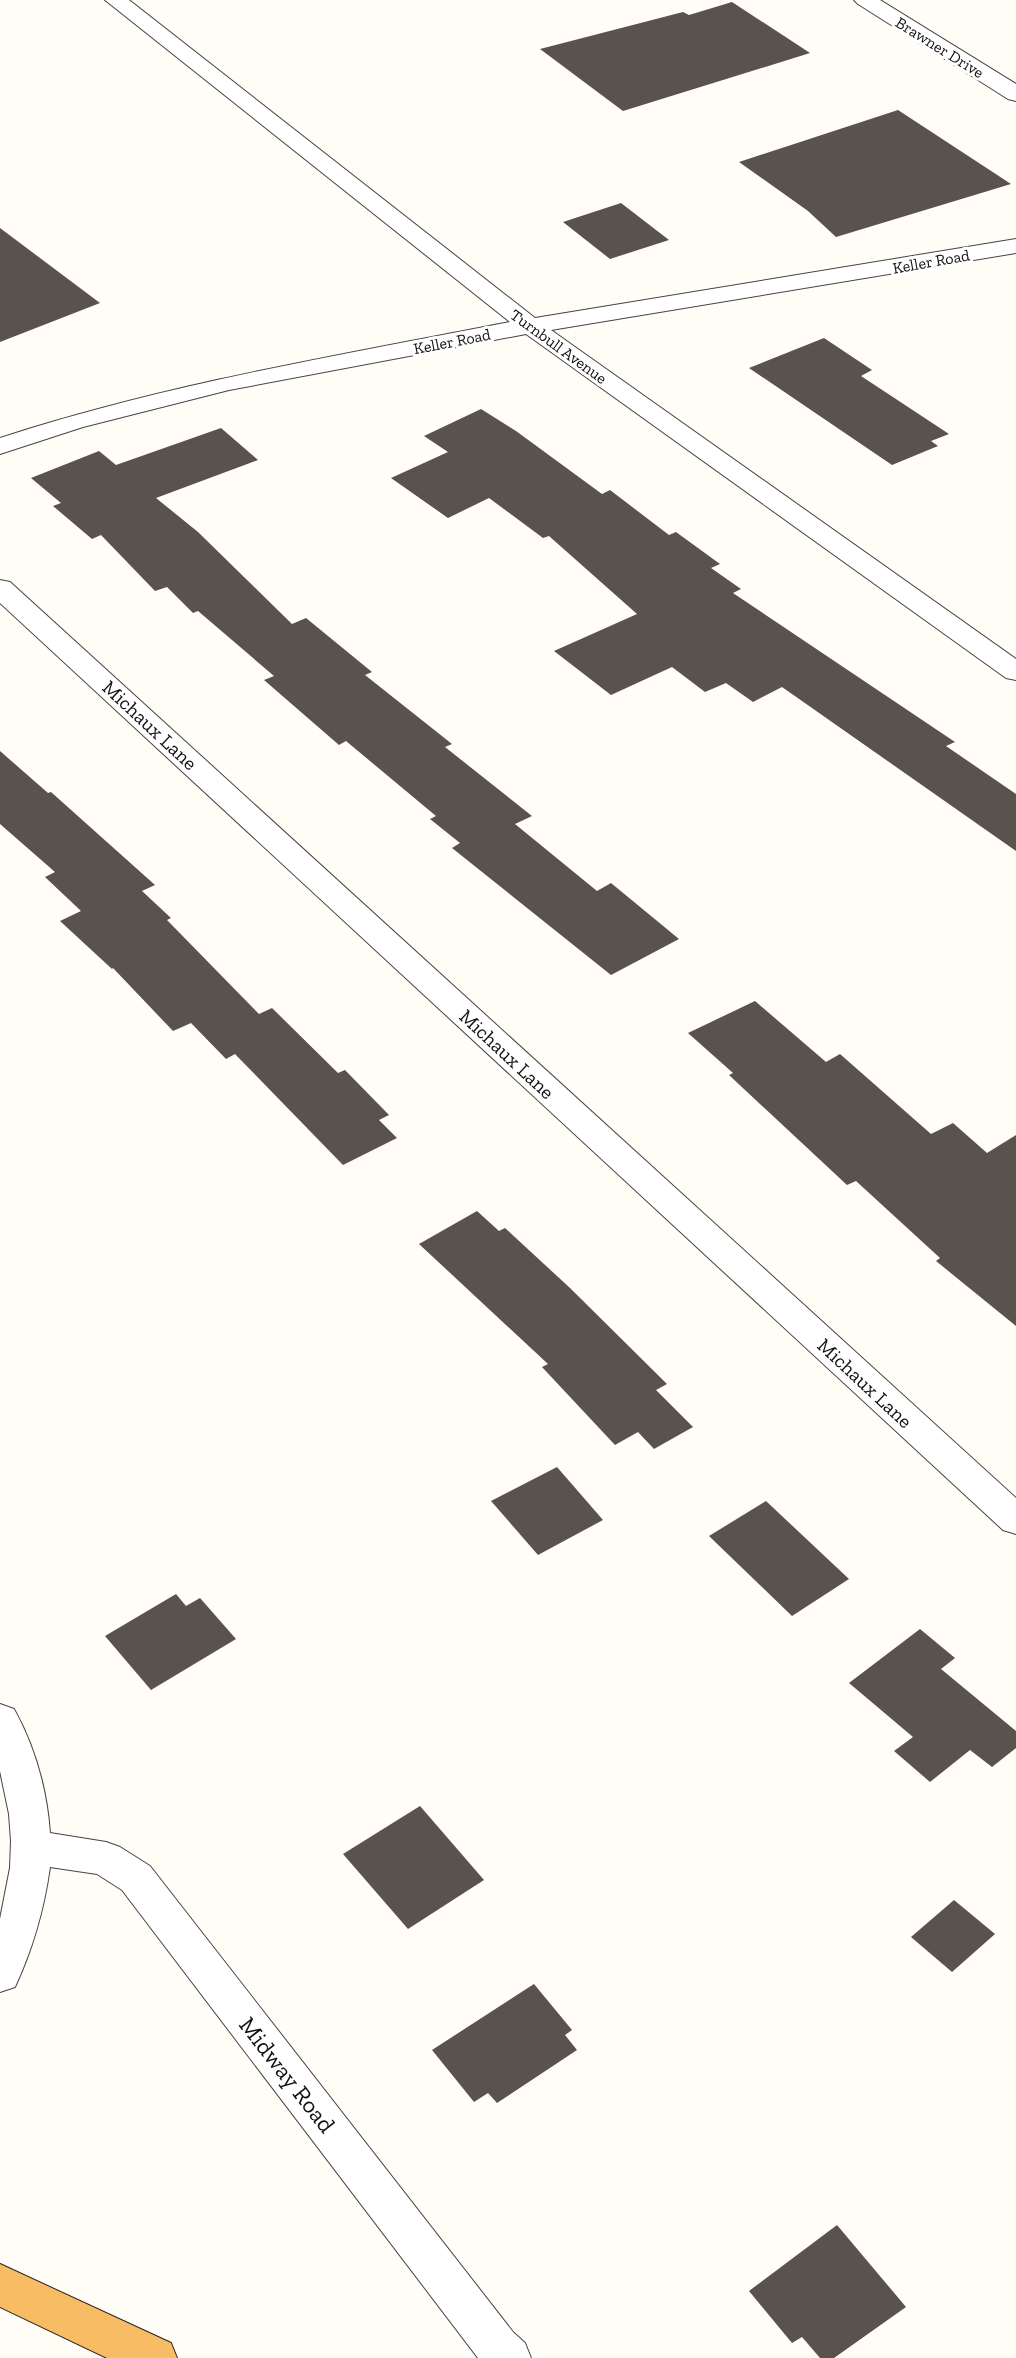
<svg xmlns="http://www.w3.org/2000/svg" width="1016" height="2358" viewBox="0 0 1016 2358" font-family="'Zilla Slab',serif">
	<rect width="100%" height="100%" fill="#fffdf5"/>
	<!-- building -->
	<g fill="#5a524d">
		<path d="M732,2L810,53L623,111L540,49L683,12L689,15Z"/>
		<path d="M898,110L1011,184L836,237L808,211L739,162Z"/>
		<path d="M621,203L669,240L610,259L563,222Z"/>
		<path d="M0,228L100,303L0,342Z"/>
		<path d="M824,338L872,370L861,376L949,434L931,441L938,446L892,465L749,368Z"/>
		<path d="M481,409L516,431L602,494L610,490L669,535L676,532L720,564L711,568L741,589L733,593L955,742L946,746L1016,794V851L782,687L753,702L726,683L705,692L672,667L611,695L554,651L637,614L549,536L543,538L489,498L448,518L391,478L448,452L424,436Z"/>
		<path d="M221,428L258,460L156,498L198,532L292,624L306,618L372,672L365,675L452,744L445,747L532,816L515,824L597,891L611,883L679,939L611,975L452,848L460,843L430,819L436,816L346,741L339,745L264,680L274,676L198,611L193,613L167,587L155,591L101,535L92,539L53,506L61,503L31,478L99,451L116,465Z"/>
		<path d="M0,751L48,793L51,792L155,885L142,891L171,918L167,920L259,1014L272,1008L338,1073L345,1070L389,1115L379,1120L397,1138L343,1165L235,1054L226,1059L191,1023L173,1031L113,968L112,969L60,921L81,911L45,877L55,872L0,824Z"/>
		<path d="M755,1001L826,1062L840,1054L931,1134L953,1123L987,1153L1016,1135V1326L936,1261L940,1258L856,1181L847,1185L729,1075L733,1073L688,1033Z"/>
		<path d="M477,1211L499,1231L505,1228L570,1288L667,1384L656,1390L693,1427L654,1449L638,1432L615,1445L542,1367L548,1364L419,1244Z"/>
		<path d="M557,1467L603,1520L538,1555L491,1501Z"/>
		<path d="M766,1501L849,1579L792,1616L709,1536Z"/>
		<path d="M176,1594L186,1606L200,1598L236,1639L151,1690L105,1636Z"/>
		<path d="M920,1629L955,1658L941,1669L1016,1731V1748L992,1767L970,1750L930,1782L894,1751L913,1737L849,1683Z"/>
		<path d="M420,1806L484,1880L408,1929L343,1854Z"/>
		<path d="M954,1900L995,1934L952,1972L911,1937Z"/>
		<path d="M534,1984L572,2030L565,2035L577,2050L497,2103L488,2093L474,2102L432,2050Z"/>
		<path d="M837,2225L906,2307L834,2358H820L802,2337L792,2343L749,2291Z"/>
	</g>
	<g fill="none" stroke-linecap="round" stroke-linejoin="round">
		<defs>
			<g id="minor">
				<path d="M105,0H129L535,318L1016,239V253L551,330L1016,659V680L1006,678L526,334L229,390L83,427L0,454V438C167,384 339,355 510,322Z"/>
				<path d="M854,0H880L1016,84V101L1008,99L858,4Z"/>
				<path d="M0,580L10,582L1016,1498V1534L1003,1530L0,603Z"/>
				<path d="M0,1704L14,1709C35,1747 47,1790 50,1833L106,1842L120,1847L150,1866L513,2332L525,2343L531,2358H478L122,1890L97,1874L50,1867C44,1910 33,1948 15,1987L0,1992V1919L10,1868L11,1841L9,1814L0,1771Z"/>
			</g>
			<path id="trunk" d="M0,2264L171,2343L177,2358H107L0,2307Z"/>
		</defs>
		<!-- minor casing -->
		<use href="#minor" stroke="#444" stroke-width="2"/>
		<!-- trunk casing -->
		<use href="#trunk" stroke="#222" stroke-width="2"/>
		<!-- minor -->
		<use href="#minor" fill="#fff" fill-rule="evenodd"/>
		<!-- trunk -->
		<use href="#trunk" fill="#f7bc64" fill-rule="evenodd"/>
	</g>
	<g text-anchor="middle" stroke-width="6" stroke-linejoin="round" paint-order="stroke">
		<!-- far-street labels -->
		<g font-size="16" fill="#111" stroke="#fff">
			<text transform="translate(940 47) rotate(32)" y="6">Brawner Drive</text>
			<text transform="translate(931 261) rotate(-10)" y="6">Keller Road</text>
			<text transform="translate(452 341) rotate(-11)" y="6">Keller Road</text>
			<text transform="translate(559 346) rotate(36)" y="6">Turnbull Avenue</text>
		</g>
		<!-- street labels -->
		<g font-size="20" fill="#111" stroke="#fff">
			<text transform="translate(150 725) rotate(43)" y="7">Michaux Lane</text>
			<text transform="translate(507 1054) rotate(43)" y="7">Michaux Lane</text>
			<text transform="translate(865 1383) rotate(43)" y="7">Michaux Lane</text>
		</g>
		<!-- near-street labels -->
		<g font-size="24" fill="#111" stroke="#fff">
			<text transform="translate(287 2075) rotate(52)" y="8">Midway Road</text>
		</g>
	</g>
</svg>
